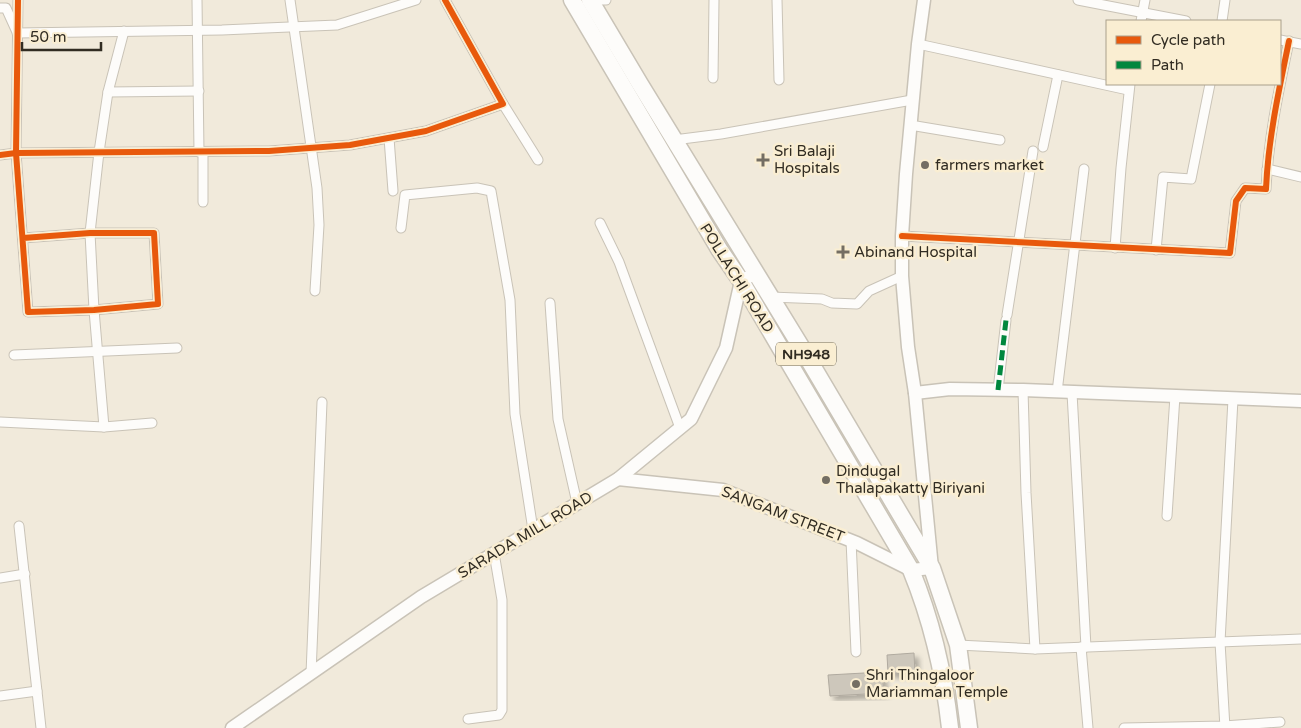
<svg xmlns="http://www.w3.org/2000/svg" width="1301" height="728" viewBox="0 0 1301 728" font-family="'Varela Round',sans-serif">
	<defs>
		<filter id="shadow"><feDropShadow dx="4.5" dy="4.5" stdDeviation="2.5" flood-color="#0004"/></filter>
	</defs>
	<rect width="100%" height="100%" fill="#f1eadb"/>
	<!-- building -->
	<g fill="#cdc7bb" stroke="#b0aa9f" filter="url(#shadow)">
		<path d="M914,653L915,674L888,673L887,655Z"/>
		<path d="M882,672L884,693L830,696L828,675Z"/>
	</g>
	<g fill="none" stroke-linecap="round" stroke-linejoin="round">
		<defs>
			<g id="street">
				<path d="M18,0L16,153L28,312L94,310L158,304L154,233H90L23,238"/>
				<path d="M197,0L199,152"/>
				<path d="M290,0L317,188L319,225L315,291"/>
				<path d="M591,0H606"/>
				<path d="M777,0L779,80"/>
				<path d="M1078,0L1186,21"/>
				<path d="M0,8H6L16,30"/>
				<path d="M1141,21L1145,0"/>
				<path d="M1222,21L1225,0"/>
				<path d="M124,31L108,92L199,91"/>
				<path d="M17,33L222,30L337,25L416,0"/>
				<path d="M1280,40L1301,44"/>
				<path d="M918,44L1128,90"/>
				<path d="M713,78L714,0"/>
				<path d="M503,104L538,160"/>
				<path d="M910,125L1000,140"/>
				<path d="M389,138L393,191"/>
				<path d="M674,140L721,134L912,100"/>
				<path d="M1043,147L1058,75"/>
				<path d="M0,155L16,153L269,151L350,145L426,131L503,104L445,0"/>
				<path d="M1267,169L1301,177"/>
				<path d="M203,202V152"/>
				<path d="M600,223L619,262L680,428"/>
				<path d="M401,228L405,195L477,188L491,191L510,300L515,414L533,530"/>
				<path d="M902,236L1230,253L1236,201L1245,188L1266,189C1268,140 1279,89 1289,41"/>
				<path d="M1115,248L1121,168L1130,84"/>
				<path d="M1156,250L1163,177L1191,179L1210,84"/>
				<path d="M771,297L822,299L832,303L857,304L869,291L902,276"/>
				<path d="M550,303L558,419L577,503"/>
				<path d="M1007,315L1033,151"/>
				<path d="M14,355L177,348"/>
				<path d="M998,390L1006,320"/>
				<path d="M1023,390L1026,493L1035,649"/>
				<path d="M1057,392L1084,169"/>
				<path d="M1072,393L1086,647"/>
				<path d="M0,422L104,427L152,423"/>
				<path d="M104,427L94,310L90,233L99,152L108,92"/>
				<path d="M1167,516L1175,396"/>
				<path d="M19,526L41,728"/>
				<path d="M851,540L856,652"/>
				<path d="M0,578L25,574"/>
				<path d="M958,645L1035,649L1301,639"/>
				<path d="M1081,647L1088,728"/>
				<path d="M311,674L322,402"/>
				<path d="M0,696L37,691"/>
				<path d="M468,719L499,715L502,710V600L494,553"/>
				<path d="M1124,728L1224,726L1280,722"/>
				<path d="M1225,728L1220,642L1233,399"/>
			</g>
			<g id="secondary">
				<path d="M915,393L950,389L1023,390L1301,401"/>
				<path d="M618,479L723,490L857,543L911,570L932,568L915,393L908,347L902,276V236L906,174L918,44L924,0"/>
				<path d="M232,728L421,597L618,479L691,419L726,348L741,281L756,273"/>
			</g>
			<g id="highway">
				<path d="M572,0L719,249L741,281L911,570C932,621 944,674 950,728"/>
				<path d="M590,0L640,84L800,345L932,568L958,645L969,728"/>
			</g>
		</defs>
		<!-- street casing -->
		<use href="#street" stroke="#c9c3b7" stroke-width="11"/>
		<!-- secondary casing -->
		<use href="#secondary" stroke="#c9c3b7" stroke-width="15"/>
		<!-- highway casing -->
		<use href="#highway" stroke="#c9c3b7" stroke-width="19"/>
		<!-- street -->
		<use href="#street" stroke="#fdfcfa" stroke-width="9"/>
		<!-- secondary -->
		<use href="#secondary" stroke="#fdfcfa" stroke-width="12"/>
		<!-- highway -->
		<use href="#highway" stroke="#fdfcfa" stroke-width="16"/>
		<!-- quiet -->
		<path stroke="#00873e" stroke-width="5" stroke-dasharray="10 5" stroke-linecap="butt" d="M998,390L1006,320"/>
		<defs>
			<g id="cycleway">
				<path d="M18,0L16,153L28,312L94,310L158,304L154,233H90L23,238"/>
				<path d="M0,155L16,153L269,151L350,145L426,131L503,104L445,0"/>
				<path d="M902,236L1230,253L1236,201L1245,188L1266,189C1268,140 1279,89 1289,41"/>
			</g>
		</defs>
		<!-- cycleway casing -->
		<use href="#cycleway" stroke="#faeed2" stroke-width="9"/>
		<!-- cycleway -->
		<use href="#cycleway" stroke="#e8590c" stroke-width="6"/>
	</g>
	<!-- markers -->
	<g fill="#746e63" stroke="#faeed2" stroke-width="2">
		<path d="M760.5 152.5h5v5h5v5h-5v5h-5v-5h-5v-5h5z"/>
		<circle cx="925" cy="165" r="5"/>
		<path d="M840.5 244.5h5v5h5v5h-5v5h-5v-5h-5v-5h5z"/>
		<circle cx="826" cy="480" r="5"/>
		<circle cx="856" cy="684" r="5"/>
	</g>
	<g text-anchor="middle" stroke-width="5" stroke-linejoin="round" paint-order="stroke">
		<!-- shield labels -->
		<rect fill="#faeed2" stroke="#6d6657" stroke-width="1" x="776" y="342.5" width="60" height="23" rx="4"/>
		<g font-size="14" font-weight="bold" fill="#312c22">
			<text x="806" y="359">NH948</text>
		</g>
		<!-- poi labels -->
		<g font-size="15" fill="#312c22" stroke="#faeed2" text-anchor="start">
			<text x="774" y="156">Sri Balaji<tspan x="774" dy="17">Hospitals</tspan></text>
			<text x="935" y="170">farmers market</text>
			<text x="854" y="257">Abinand Hospital</text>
			<text x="836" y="476">Dindugal<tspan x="836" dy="17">Thalapakatty Biriyani</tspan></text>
			<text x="866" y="680">Shri Thingaloor<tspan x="866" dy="17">Mariamman Temple</tspan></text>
		</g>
		<!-- street labels -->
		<g font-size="15" fill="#312c22" stroke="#faeed2">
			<text transform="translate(737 278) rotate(58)" y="5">POLLACHI ROAD</text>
			<text transform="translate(783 514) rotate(21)" y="5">SANGAM STREET</text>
			<text transform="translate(525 535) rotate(-31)" y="5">SARADA MILL ROAD</text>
		</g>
	</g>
	<!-- legend -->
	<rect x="1106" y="20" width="175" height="65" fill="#faeed2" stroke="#aaa08c"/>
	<rect x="1116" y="36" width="25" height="8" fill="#e8590c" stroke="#aaa08c"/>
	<text x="1151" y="45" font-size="15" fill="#312c22">Cycle path</text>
	<rect x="1116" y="61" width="25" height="8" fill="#00873e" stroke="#aaa08c"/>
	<text x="1151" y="70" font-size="15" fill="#312c22">Path</text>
	<!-- scale -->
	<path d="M22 42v8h79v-8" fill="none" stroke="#312c22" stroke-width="2.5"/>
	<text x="30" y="42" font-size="15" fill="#312c22" stroke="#faeed2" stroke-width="4" paint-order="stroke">50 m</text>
</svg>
